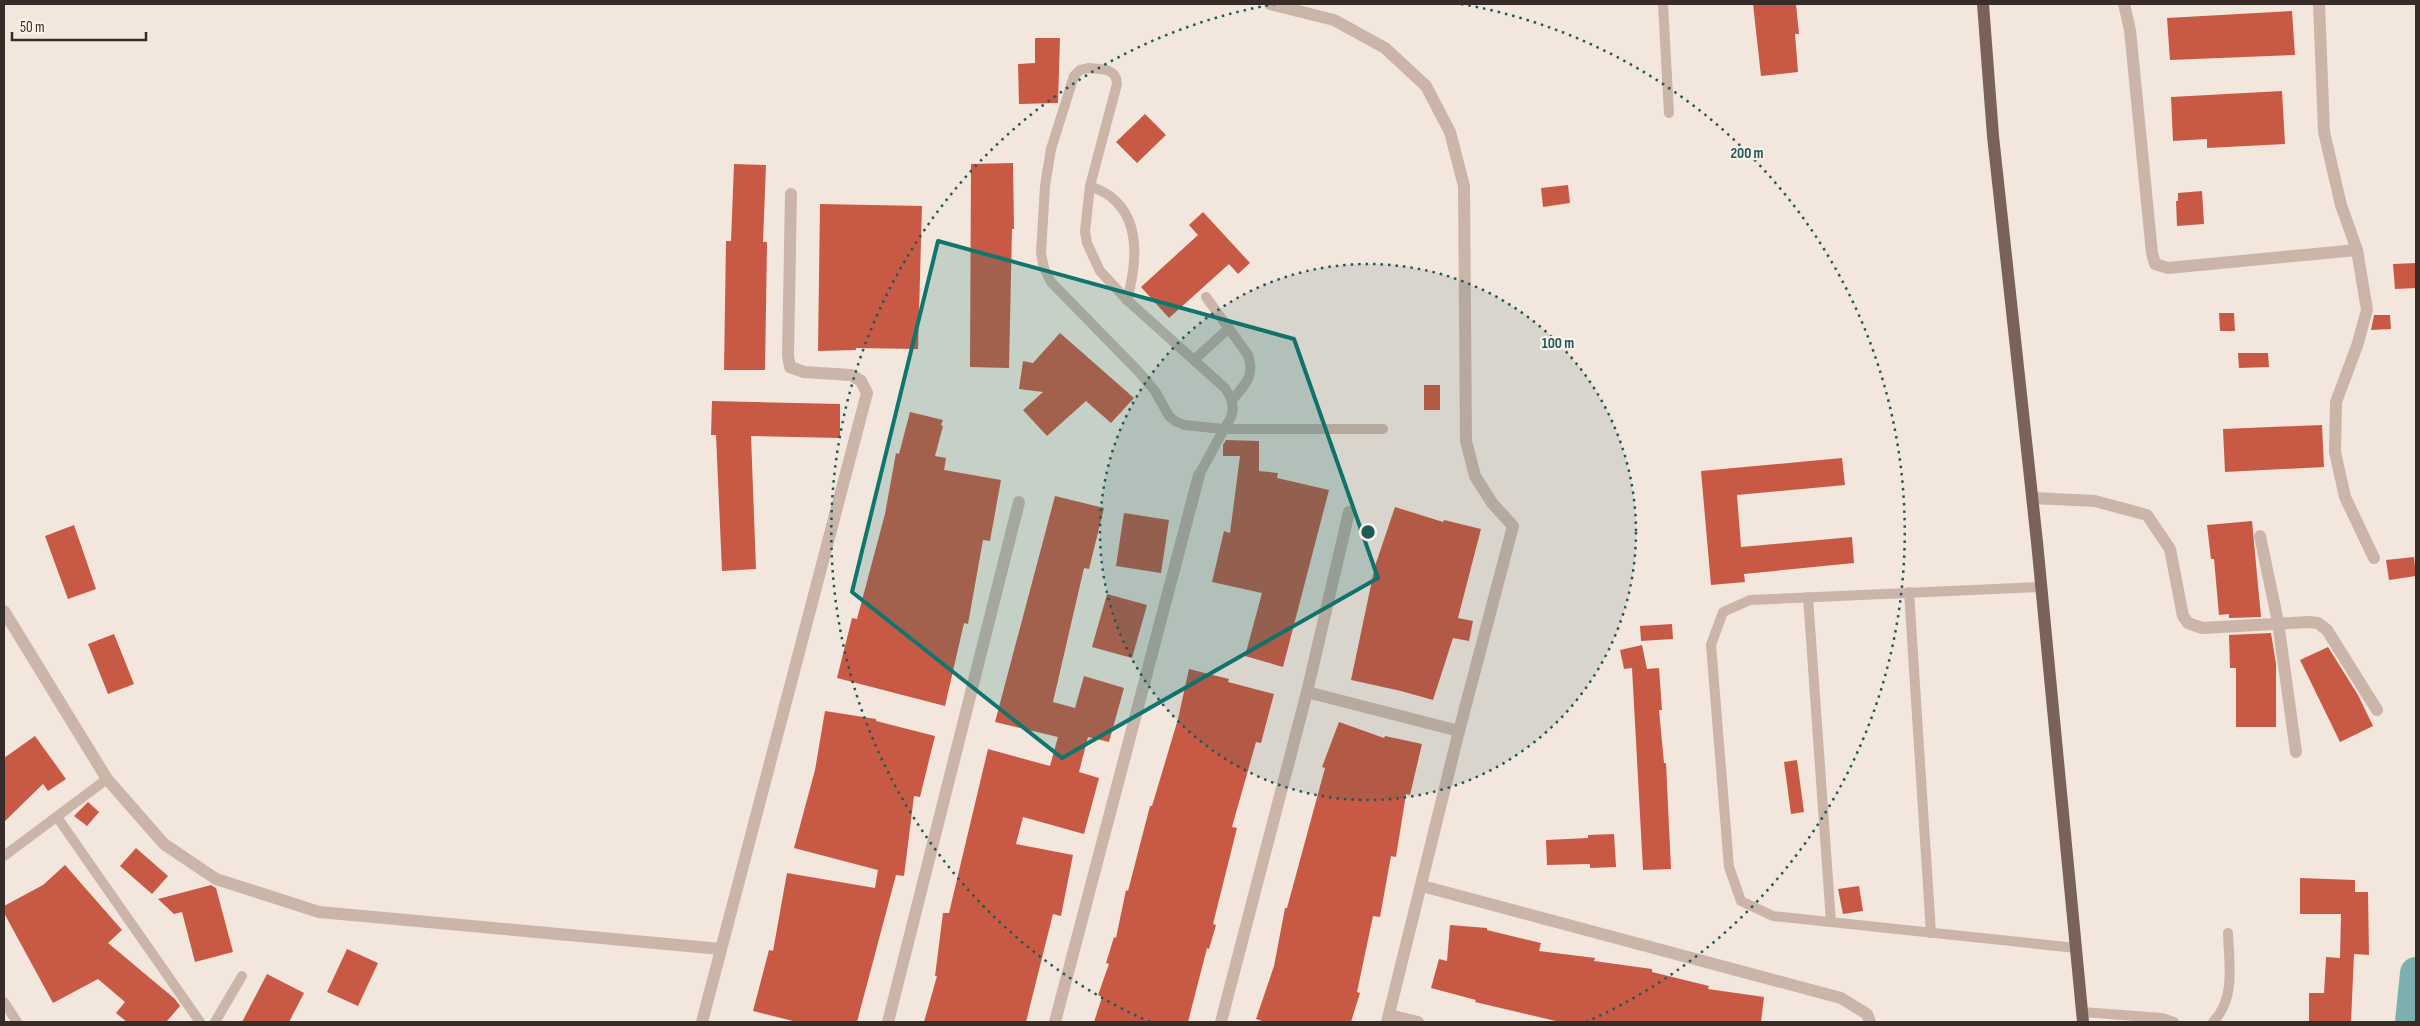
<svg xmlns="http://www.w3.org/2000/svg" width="2420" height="1026" viewBox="0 0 2420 1026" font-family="'Sofia Sans Condensed',sans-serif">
	<rect width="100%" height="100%" fill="#f3e6dd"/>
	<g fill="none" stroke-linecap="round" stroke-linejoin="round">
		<!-- river -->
		<path stroke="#7bb0ae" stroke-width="32" d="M2411,1022L2416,973"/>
	</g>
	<!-- building -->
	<g fill="#c85a45">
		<path d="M1753,4H1796L1799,34H1795L1798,72L1761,76Z"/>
		<path d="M2292,11L2295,55L2170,60L2167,18Z"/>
		<path d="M1035,38H1060L1058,103L1019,104L1018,64L1035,63Z"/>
		<path d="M2282,91L2285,144L2207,148V139L2173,141L2171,97Z"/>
		<path d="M1145,114L1166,135L1137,163L1116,142Z"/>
		<path d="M1013,163L1014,229H1012L1009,368L970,367L971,164Z"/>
		<path d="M734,164L766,165L763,242H767L765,370H724L726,241H731Z"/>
		<path d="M1568,185L1570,203L1543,207L1541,188Z"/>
		<path d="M2202,191L2204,224L2177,226L2176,201H2178V193Z"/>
		<path d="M820,204L922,206L918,349L856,348V350L818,351Z"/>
		<path d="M1203,212L1250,263L1238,274L1229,264L1169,318L1141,287L1198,235L1189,225Z"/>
		<path d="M2416,263V288L2395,289L2393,264Z"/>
		<path d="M2219,313H2234L2235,331H2220Z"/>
		<path d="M2374,315H2390L2391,329L2371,330Z"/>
		<path d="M1060,333L1134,398L1111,423L1086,401L1047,436L1023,410L1043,392L1019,389L1023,361L1033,363Z"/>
		<path d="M2238,353H2268L2269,367L2239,368Z"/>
		<rect x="1424" y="385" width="16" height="25"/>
		<path d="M712,401L840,404V438L751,436L756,569L722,571L716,435H711Z"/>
		<path d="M910,412L943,420L941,425L943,426L935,456L946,458L944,470L1001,480L990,541L983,540L968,624L964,623L945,706L837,678L852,618L857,619L885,514L896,453L899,454Z"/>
		<path d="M2322,425L2324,467L2225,472L2223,429Z"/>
		<path d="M1226,440L1259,441V471L1278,473L1277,478L1329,490L1283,667L1245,656L1262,593L1212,582L1224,531L1230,533L1240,456H1223V445Z"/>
		<path d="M1842,458L1845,485L1737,495L1741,547L1852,537L1854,563L1744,574L1745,582L1711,585L1701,471Z"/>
		<path d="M1055,496L1104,508L1089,569L1084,568L1053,702L1075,708L1084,676L1124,688L1109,742L1088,737L1079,772L1099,778L1084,834L1023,817L1016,844L1073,855L1061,916L1053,914L1026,1022H924L937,976H935L943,913H949L988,749L1050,766L1058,737L995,722Z"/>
		<path d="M1395,507L1443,522L1444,520L1481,529L1458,618L1473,621L1469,641L1453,638L1433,700L1401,691L1351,680L1375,566Z"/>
		<path d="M1124,513L1169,520L1161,573L1116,566Z"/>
		<path d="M2252,521L2261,617L2229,618V614L2219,615L2214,559H2211L2207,525Z"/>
		<path d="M74,525L96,589L68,599L45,536Z"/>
		<path d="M2414,557L2416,576L2389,580L2386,560Z"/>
		<path d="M1107,594L1147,605L1132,658L1092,647Z"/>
		<path d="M1672,624L1673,639L1641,641L1640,626Z"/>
		<path d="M2271,633L2276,664V727H2236V668H2230L2229,635Z"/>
		<path d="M114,634L134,684L108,694L88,644Z"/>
		<path d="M1642,645L1647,669L1659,668L1662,710H1659L1664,763H1666L1671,869L1643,870L1632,668L1624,669L1620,650Z"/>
		<path d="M2328,647L2358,695L2373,726L2340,742L2300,660Z"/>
		<path d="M1189,669L1229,679L1228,682L1274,694L1261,743L1256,742L1232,827L1237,828L1213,924L1216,925L1209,949L1207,948L1188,1022H1094L1102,997L1098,995L1109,964L1106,963L1114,937L1116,938L1126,890L1128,891L1150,806H1152L1178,719Z"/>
		<path d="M825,711L876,719V721L935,736L920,797L914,796L904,876L896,875L857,1022H797L753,1011L769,950L773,951L787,873L875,888L878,870L794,848L815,770Z"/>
		<path d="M1339,722L1384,738L1385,736L1422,744L1410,795L1406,794L1396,857L1391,856L1380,917L1373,916L1357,992L1360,993L1351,1022H1265L1256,1019L1274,966L1285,908H1287L1325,768L1322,767Z"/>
		<path d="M35,736L66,779L48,791L43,784L4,822V758Z"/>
		<path d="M1797,760L1804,812L1791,814L1784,762Z"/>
		<path d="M88,802L99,812L87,826L74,816Z"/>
		<path d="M1614,834L1616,867L1590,868V864L1547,865L1546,840L1588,838V835Z"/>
		<path d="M136,848L168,876L152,894L120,866Z"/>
		<path d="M65,865L122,930L108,943L175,999L180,1006L166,1022H127L116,1013L125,1002L98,979L53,1003L4,913V906L43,885Z"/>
		<path d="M2300,878L2355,880V892H2368L2369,955L2354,954L2351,1022H2309V993H2324L2326,957L2340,958L2341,914H2300Z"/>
		<path d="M211,885L216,888L233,952L195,962L182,912L174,914L158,899Z"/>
		<path d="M1859,886L1863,911L1843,914L1838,889Z"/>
		<path d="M1450,925L1487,928V930L1541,943L1539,951L1595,958L1594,961L1652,969V972L1709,986L1708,989L1764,997L1761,1022H1560L1475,1002L1476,1000L1431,988L1439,959L1447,961Z"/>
		<path d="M347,949L378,963L358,1006L327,992Z"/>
		<path d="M267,974L304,993L289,1022H242Z"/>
	</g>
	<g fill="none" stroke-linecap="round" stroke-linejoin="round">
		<!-- lane -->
		<g stroke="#cbb5a8" stroke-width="10">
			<path d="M1663,4L1669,113"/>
			<path d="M1088,68C1101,69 1117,68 1117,84L1090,186L1085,232L1087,243L1100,271L1127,300L1225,388C1236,404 1235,414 1224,429L1184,425L1175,421L1169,416L1155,391L1138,371L1051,282L1044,268L1041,253L1045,186L1051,149L1074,76L1080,70Z"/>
			<path d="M1090,186C1097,189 1105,192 1111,197C1142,221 1136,267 1127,300"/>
			<path d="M1206,297L1248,355C1255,375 1246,384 1233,399"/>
			<path d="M1194,360L1229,328"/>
			<path d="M1199,475L1224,429H1383"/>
			<path d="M2041,587L1750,600L1723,612L1711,645L1729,867L1741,901L1773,916L2076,948"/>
			<path d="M1909,592L1931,933"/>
			<path d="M1808,597L1831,922"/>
			<path d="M57,817L200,1022"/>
			<path d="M4,856L107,779"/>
			<path d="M4,1002L17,1022"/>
			<path d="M2082,1012L2162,1018L2174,1022"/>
			<path d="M215,1022L242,976"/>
			<path d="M2213,1022C2236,998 2229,965 2228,933"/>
		</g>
		<!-- street -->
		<g stroke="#cbb5a8" stroke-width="12">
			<path d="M1270,4L1334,20L1385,48L1426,86L1450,132L1464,186L1466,441L1475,476L1492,503L1513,526L1459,731L1387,1022"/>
			<path d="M2124,4L2130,30L2152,253L2155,264L2168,268L2357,250"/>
			<path d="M2319,4L2324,132L2341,205L2357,250L2367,310L2357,346L2336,402L2335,452L2345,497L2374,558"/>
			<path d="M2032,498L2095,501L2147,515L2170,549L2183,616L2188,623L2202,628L2309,622L2318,623L2327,630L2377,710"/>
			<path d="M2260,536L2278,622L2296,752"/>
			<path d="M4,611L107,779L164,844L216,879L319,912L721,949"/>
			<path d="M1307,692L1459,731"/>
			<path d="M1422,886L1841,998L1867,1014L1870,1022"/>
			<path d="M1389,1015L1418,1022"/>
			<path d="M702,1022L867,393L861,381L851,375L804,372L790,367L788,356L791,194"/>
			<path d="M888,1022L1019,502"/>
			<path d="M1055,1022L1199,475"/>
			<path d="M1221,1022L1307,692L1349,512"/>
		</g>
		<!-- primary -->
		<path stroke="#7a6259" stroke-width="12" d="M1983,4L1993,136L2037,542L2083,1022"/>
	</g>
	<!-- marked area -->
	<path fill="#0f766e" fill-opacity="0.2" stroke="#0f766e" stroke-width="4" stroke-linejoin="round" d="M938,241L1294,339L1378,578L1062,758L852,592Z"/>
	<!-- distance rings -->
	<circle cx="1368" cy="532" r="268" fill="#1d5a59" fill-opacity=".12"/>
	<g fill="none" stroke="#1d5a59" stroke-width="2.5" stroke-dasharray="2.5 5">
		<circle cx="1368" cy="532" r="268"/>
		<path d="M1150 1022A536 536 0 0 1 1275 4M1461 4A536 536 0 0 1 1586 1022"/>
	</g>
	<circle cx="1368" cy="532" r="8" fill="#1d5a59" stroke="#faf1e9" stroke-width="2.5"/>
	<g font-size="15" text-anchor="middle" font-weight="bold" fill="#1d5a59" stroke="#faf1e9" stroke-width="4.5" stroke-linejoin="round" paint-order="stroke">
		<text x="1747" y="158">200 m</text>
		<text x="1558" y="348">100 m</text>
	</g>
	<!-- border -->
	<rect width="2420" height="1026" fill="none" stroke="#382c28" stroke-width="10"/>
	<!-- scale -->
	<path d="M12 32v8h134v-8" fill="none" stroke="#382c28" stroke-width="2.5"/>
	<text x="20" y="32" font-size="15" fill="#382c28" stroke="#faf1e9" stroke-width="4" paint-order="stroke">50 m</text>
</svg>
